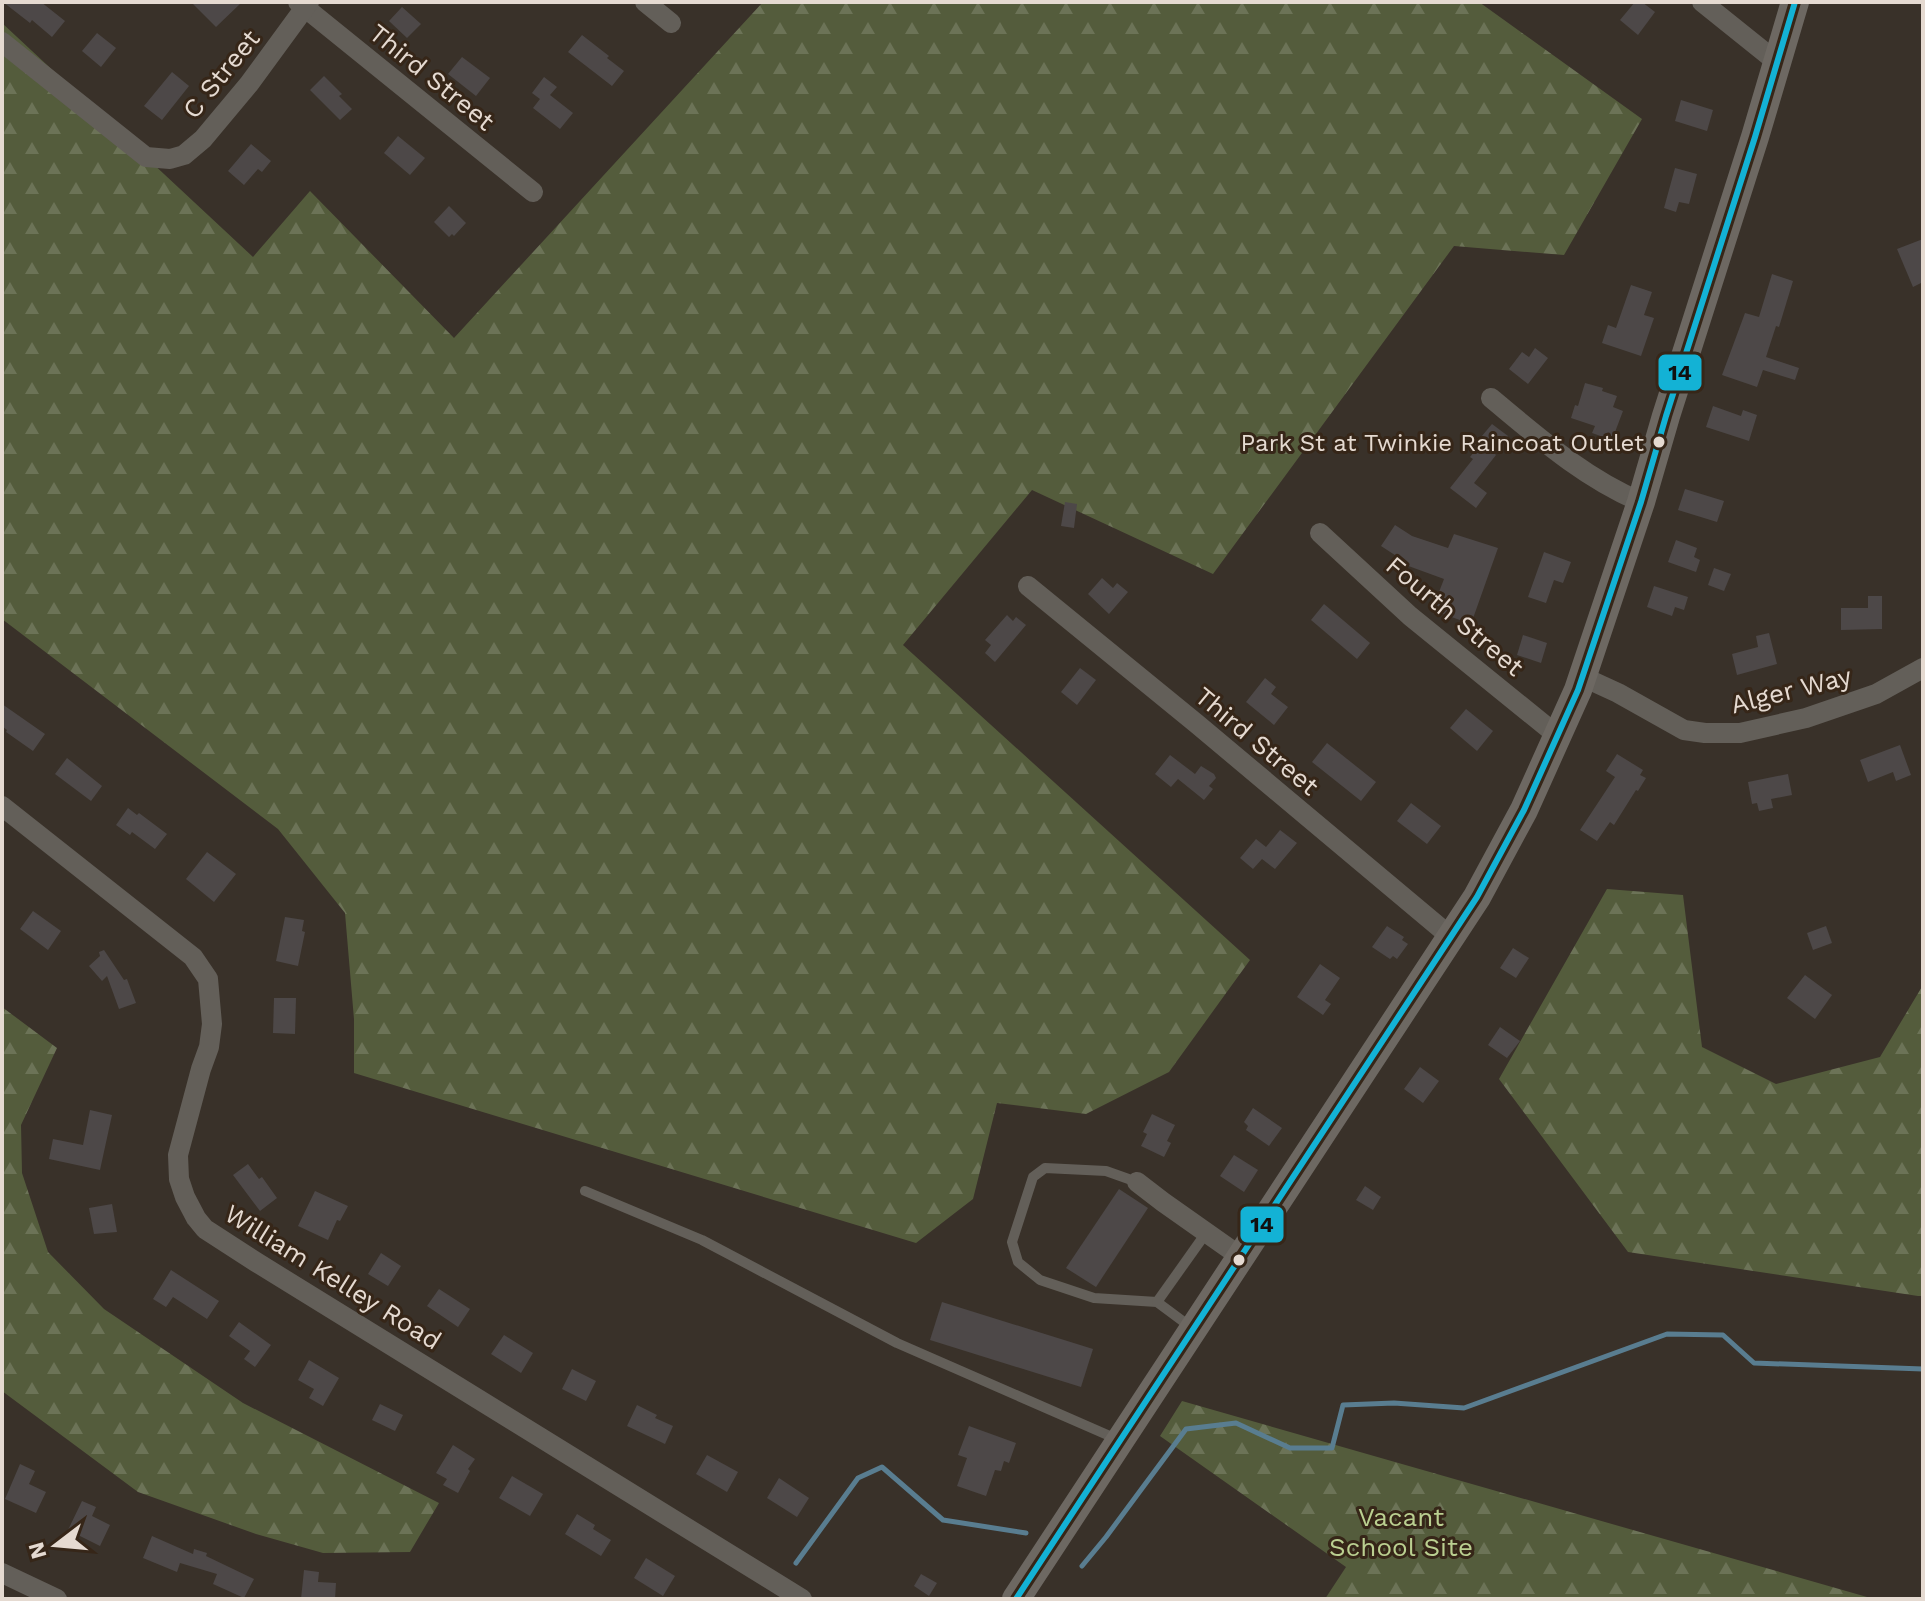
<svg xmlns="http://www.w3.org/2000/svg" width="1925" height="1601" viewBox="0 0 1925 1601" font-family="'Work Sans',sans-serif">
	<defs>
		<pattern id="forest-firs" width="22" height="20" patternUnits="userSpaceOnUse" patternTransform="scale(2)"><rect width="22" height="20" fill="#545c3c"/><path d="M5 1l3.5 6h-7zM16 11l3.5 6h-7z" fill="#6c7357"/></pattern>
	</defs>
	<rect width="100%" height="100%" fill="#393129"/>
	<!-- forest -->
	<g fill="url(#forest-firs)">
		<path d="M763,2H1479L1642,119L1564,255L1454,246L1213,574L1032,490L903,645L1250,960L1169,1072L1086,1114L997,1103L973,1199L916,1243L354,1073V1019L345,913L278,829L2,619V23L253,257L310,191L454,338Z"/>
		<path d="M1607,889L1683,895L1702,1047L1776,1084L1880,1057L1923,985V1296H1918L1628,1252L1499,1079Z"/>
		<path d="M2,1007L57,1048L21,1125L22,1173L48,1252L104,1309L243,1403L439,1503L410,1552L323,1553L256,1534L138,1492L2,1391Z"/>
		<path d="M1182,1401L1874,1599H1325L1346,1567L1160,1436Z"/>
	</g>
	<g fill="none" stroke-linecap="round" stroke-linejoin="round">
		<!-- stream -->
		<g stroke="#597d90" stroke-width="5">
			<path d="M796,1563L858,1478L882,1467L943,1520L1026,1533"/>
			<path d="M1082,1566L1106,1537L1186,1429L1236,1423L1290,1448H1332L1343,1405L1394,1403L1464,1408L1667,1334L1723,1335L1754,1363L1923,1369"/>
		</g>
	</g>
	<!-- building -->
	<g fill="#4d4848">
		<path d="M3,2H41L65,21L52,37L32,20L30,23Z"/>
		<path d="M191,2H242L216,27Z"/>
		<path d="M1635,2H1642L1655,12L1638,35L1620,20Z"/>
		<path d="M402,7L421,24L407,38L389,21Z"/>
		<path d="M97,33L116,48L101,67L82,51Z"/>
		<path d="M582,35L609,56L607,58L624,71L612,86L568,52Z"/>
		<path d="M462,57L490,78L476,96L448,74Z"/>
		<path d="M172,72L189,86L162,120L144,106Z"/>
		<path d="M324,76L342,94L339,96L352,109L340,120L310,90Z"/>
		<path d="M544,77L557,87L550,95L573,113L560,129L533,108L540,99L532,93Z"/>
		<path d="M1681,100L1713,110L1707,131L1675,121Z"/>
		<path d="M398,136L425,158L410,175L384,153Z"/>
		<path d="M251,144L271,161L262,172L258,169L244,185L228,171Z"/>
		<path d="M1675,168L1697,174L1689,204L1679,202L1676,212L1664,208Z"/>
		<path d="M449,206L466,223L454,236L452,234L449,237L434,222Z"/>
		<path d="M1923,239V282L1913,287L1897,249Z"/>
		<path d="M1772,274L1793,281L1779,327L1776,326L1766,357L1799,368L1795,380L1763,370L1757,387L1722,375L1745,313L1759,317Z"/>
		<path d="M1631,285L1652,292L1644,315L1654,318L1641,356L1602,343L1608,325L1616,328Z"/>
		<path d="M1535,348L1548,358L1528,384L1509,369L1522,352L1529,357Z"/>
		<path d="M1585,383L1603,388L1602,391L1617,396L1613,407L1623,411L1612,440L1592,433L1595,426L1571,418L1575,405L1578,406Z"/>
		<path d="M1713,406L1741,416L1743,410L1757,415L1749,441L1706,427Z"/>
		<path d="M1492,424L1508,436L1494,453L1496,455L1474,483L1487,493L1476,508L1450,488L1473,459L1470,457L1474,452L1471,449Z"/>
		<path d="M1685,489L1724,501L1717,522L1678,510Z"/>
		<path d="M1065,502L1077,504L1074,528L1061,526Z"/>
		<path d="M1395,525L1412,536L1448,548L1454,534L1498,548L1471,624L1432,610L1444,579L1403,564L1404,561L1381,546Z"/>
		<path d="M1676,540L1697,548L1694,557L1700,560L1696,572L1668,562Z"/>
		<path d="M1544,552L1571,562L1563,583L1554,580L1546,603L1528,597Z"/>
		<path d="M1714,568L1731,574L1724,591L1708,585Z"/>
		<path d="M1102,578L1113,588L1117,583L1128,592L1109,614L1088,594Z"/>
		<path d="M1654,586L1688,597L1684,610L1675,607L1672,616L1647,607Z"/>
		<path d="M1868,596H1882V629L1841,630V608H1868Z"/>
		<path d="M1324,604L1370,643L1357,659L1311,620Z"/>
		<path d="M1007,615L1013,621L1016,617L1026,625L995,662L985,653L991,645L985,640Z"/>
		<path d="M1769,633L1777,664L1737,675L1732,654L1758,647L1756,636Z"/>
		<path d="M1523,635L1547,643L1541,663L1517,655Z"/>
		<path d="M1080,668L1096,680L1077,705L1061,692Z"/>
		<path d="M1265,678L1276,687L1271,694L1288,707L1274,725L1246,702Z"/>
		<path d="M2,704L45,734L33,751L6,732L7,730L2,726Z"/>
		<path d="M1466,709L1493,731L1477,751L1450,728Z"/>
		<path d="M1327,743L1376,782L1361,801L1312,762Z"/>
		<path d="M1900,745L1911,775L1896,781L1893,772L1868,782L1860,760Z"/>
		<path d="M1617,754L1643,770L1640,775L1646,778L1638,791L1636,790L1614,825L1610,822L1597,841L1580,830L1615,777L1606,771Z"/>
		<path d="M1170,755L1195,774L1201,766L1214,774L1216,778L1209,786L1213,789L1204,800L1178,779L1171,787L1155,774Z"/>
		<path d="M67,758L102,786L91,801L55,774Z"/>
		<path d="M1788,774L1792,795L1771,799L1773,808L1759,811L1757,803L1752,804L1748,782Z"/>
		<path d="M1411,803L1441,826L1427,844L1397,821Z"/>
		<path d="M128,808L137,815L139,813L167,834L155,849L132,832L130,835L116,825Z"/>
		<path d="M1280,830L1297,843L1275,869L1262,859L1253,869L1240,858L1256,839L1266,847Z"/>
		<path d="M207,852L236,874L214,902L186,879Z"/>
		<path d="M33,911L61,931L48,950L20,929Z"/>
		<path d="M285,917L304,920L302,931L305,932L298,966L276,961Z"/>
		<path d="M1387,926L1404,937L1402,940L1408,944L1397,959L1393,956L1390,959L1372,947Z"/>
		<path d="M1826,926L1832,943L1813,950L1807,933Z"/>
		<path d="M1513,948L1529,958L1516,978L1500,968Z"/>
		<path d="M104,950L124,980L127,979L136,1003L119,1009L107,976L102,981L89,966L100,956L99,952Z"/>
		<path d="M1320,964L1340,978L1325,1000L1331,1004L1323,1015L1297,997Z"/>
		<path d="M1805,975L1832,995L1815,1019L1787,998Z"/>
		<path d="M274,998H296L295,1034L273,1033Z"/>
		<path d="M1500,1027L1520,1041L1507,1058L1488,1045Z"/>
		<path d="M1420,1067L1439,1081L1423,1103L1404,1089Z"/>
		<path d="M1253,1108L1282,1128L1269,1146L1246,1130L1248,1126L1244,1122Z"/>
		<path d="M90,1110L112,1115L100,1170L49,1159L53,1139L83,1145Z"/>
		<path d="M1152,1114L1175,1125L1167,1141L1171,1143L1164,1157L1141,1146L1147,1134L1143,1132Z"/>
		<path d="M1234,1155L1258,1170L1244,1192L1220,1176Z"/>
		<path d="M248,1164L259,1179L262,1177L277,1198L260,1211L233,1175Z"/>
		<path d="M1365,1186L1381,1197L1373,1210L1356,1200Z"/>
		<path d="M1119,1189L1148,1208L1096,1287L1066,1268Z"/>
		<path d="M315,1191L348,1206L340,1221L337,1220L328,1240L298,1226Z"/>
		<path d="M112,1204L117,1232L94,1234L89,1208Z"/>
		<path d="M381,1253L401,1266L388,1286L368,1274Z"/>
		<path d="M171,1270L219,1301L207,1319L173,1297L166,1307L153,1299Z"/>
		<path d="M439,1289L470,1309L458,1327L427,1306Z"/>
		<path d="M942,1302L1093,1349L1081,1387L930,1340Z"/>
		<path d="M239,1322L271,1345L255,1367L244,1359L250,1351L229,1336Z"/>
		<path d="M504,1335L533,1353L521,1373L491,1354Z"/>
		<path d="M309,1360L339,1378L323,1406L309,1398L314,1389L298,1380Z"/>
		<path d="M572,1369L596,1381L586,1401L562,1389Z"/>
		<path d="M380,1404L403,1415L395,1431L372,1420Z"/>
		<path d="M637,1405L657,1415L655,1418L673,1426L665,1444L627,1426Z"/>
		<path d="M969,1426L1016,1443L1009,1463L1004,1461L1001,1471L995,1470L986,1496L957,1486L967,1458L958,1455Z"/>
		<path d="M453,1445L475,1459L468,1469L470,1471L458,1493L443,1485L447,1479L436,1473Z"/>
		<path d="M707,1455L738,1472L727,1492L696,1474Z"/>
		<path d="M20,1464L35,1471L29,1484L46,1492L36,1513L5,1499Z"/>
		<path d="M512,1476L543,1494L530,1516L499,1498Z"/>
		<path d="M779,1478L809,1498L797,1517L767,1498Z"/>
		<path d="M82,1501L96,1507L92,1516L110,1525L100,1546L68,1530Z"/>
		<path d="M577,1514L595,1525L593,1529L611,1540L601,1556L565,1534Z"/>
		<path d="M152,1536L193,1554L194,1549L207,1553L206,1556L254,1579L244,1598L213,1584L217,1574L180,1563L177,1572L143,1558Z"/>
		<path d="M646,1558L675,1576L663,1596L634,1578Z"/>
		<path d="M304,1570L319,1572L318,1582L336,1583L335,1599H301Z"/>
		<path d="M921,1574L937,1583L929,1596L914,1586Z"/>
	</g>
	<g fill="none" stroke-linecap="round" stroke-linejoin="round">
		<!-- service -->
		<g stroke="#635f59" stroke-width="10">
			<path d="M1137,1182L1106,1171L1045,1168L1033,1177L1012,1242L1018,1262L1040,1280L1094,1298L1157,1302L1192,1328"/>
			<path d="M585,1191L702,1240L897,1343L1119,1440"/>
			<path d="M1157,1302L1206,1233"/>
		</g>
		<!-- minor -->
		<g stroke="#635f59" stroke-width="20">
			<path d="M298,2L533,192"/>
			<path d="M645,2L671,23"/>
			<path d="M1702,2L1778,63"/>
			<path d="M2,42L146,157L170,159L184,155L203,139L249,84L309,2"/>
			<path d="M1491,398C1538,437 1584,478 1641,502"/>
			<path d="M1320,533L1410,616L1558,736"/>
			<path d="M1028,586L1197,724L1451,937"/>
			<path d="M1581,676L1618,693L1684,730L1705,733H1740L1806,718L1876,694L1923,668"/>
			<path d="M2,806L193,957L208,979L212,1024L209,1047L201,1069L178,1155L179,1179L185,1197L196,1218L205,1229L256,1262L802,1599"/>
			<path d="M1137,1182L1163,1202L1241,1257"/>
			<path d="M2,1573L57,1599"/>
		</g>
		<!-- secondary -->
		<path stroke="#6d6862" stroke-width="28" d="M1016,1599L1477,897L1524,810L1578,690L1641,502L1666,416L1755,137L1795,2"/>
		<defs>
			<path id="bus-1" d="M1016,1599L1477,897L1524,810L1578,690L1641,502L1666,416L1755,137L1795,2"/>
		</defs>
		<!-- bus-1 casing -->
		<use href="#bus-1" stroke="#362618" stroke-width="12"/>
		<!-- bus-1 -->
		<use href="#bus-1" stroke="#13b2d5" stroke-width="6"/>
	</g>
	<!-- markers -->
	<g fill="#e5dad1" stroke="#362618" stroke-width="3">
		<circle cx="1659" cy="442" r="7"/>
		<circle cx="1239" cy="1260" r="7"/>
	</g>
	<g text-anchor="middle" stroke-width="6" stroke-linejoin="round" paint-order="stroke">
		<!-- bus labels -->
		<g font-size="24" fill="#e5dad1" stroke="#362618" text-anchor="end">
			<text x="1644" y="451">Park St at Twinkie Raincoat Outlet</text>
		</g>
		<!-- street labels -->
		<g font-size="26" fill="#e5dad1" stroke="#362618">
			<text transform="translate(221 74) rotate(-51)" y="9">C Street</text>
			<text transform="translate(432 77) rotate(39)" y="9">Third Street</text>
			<text transform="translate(1455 616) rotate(40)" y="9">Fourth Street</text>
			<text transform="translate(1791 690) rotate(-14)" y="9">Alger Way</text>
			<text transform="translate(1257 741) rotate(40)" y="9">Third Street</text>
			<text transform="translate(333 1277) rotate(32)" y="9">William Kelley Road</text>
		</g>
		<!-- park labels -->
		<g font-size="26" fill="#bacf90" stroke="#362618">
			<text x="1401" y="1526">Vacant<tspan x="1401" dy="30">School Site</tspan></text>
		</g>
	</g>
	<g stroke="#362618" stroke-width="3">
		<rect x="1657" y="353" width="46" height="39" rx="8" fill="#13b2d5"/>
		<rect x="1239" y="1205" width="46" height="39" rx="8" fill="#13b2d5"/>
	</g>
	<g font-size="22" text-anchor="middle" font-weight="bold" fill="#111">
		<text x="1680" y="380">14</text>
		<text x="1262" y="1232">14</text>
	</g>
	<!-- border -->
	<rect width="1925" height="1601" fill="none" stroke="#e5dad1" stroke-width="8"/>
	<!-- north arrow -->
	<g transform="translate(56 1545) rotate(254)" stroke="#362618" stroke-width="6" paint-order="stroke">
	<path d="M0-6L14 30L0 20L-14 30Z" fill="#e5dad1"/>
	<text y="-12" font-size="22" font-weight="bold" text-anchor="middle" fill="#e5dad1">N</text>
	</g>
</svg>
